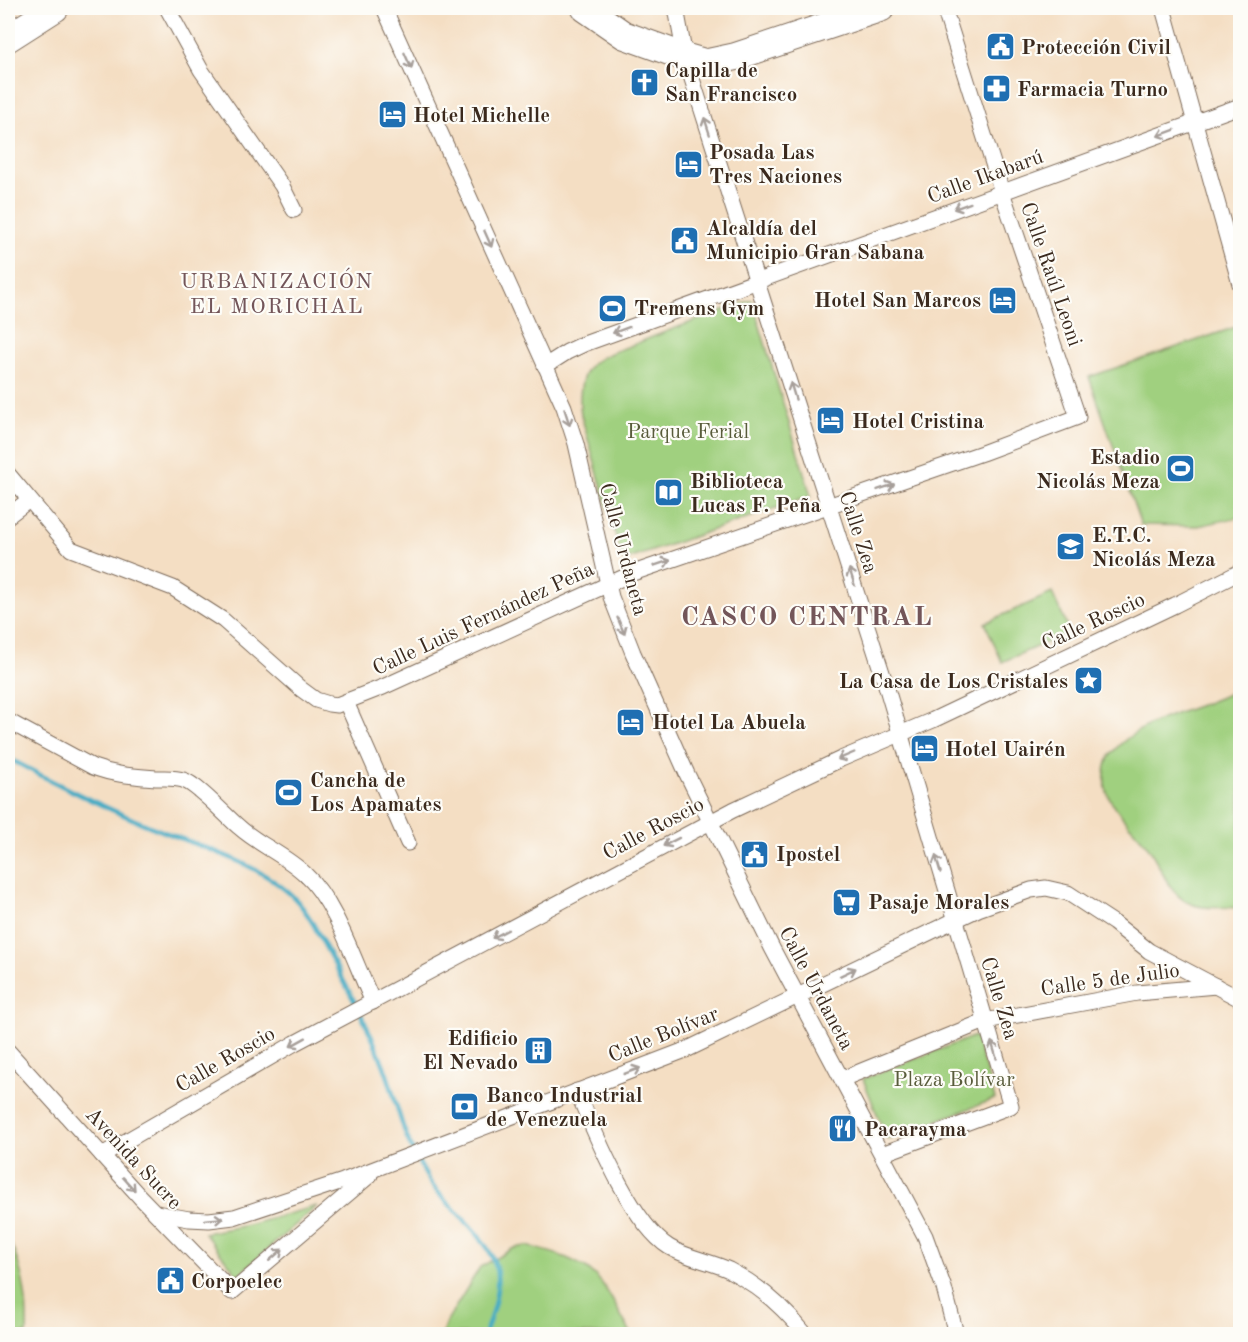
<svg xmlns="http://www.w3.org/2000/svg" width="1248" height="1342" viewBox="0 0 1248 1342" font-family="'Old Standard TT',serif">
	<rect width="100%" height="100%" fill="#fdfcf7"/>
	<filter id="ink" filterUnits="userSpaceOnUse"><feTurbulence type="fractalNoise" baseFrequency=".0167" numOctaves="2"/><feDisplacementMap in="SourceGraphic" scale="12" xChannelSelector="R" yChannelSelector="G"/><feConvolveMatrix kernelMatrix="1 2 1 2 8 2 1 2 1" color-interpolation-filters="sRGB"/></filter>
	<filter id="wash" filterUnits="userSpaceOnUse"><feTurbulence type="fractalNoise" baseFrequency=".008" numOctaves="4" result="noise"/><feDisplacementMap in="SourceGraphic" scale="24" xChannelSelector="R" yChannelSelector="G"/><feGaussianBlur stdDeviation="1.35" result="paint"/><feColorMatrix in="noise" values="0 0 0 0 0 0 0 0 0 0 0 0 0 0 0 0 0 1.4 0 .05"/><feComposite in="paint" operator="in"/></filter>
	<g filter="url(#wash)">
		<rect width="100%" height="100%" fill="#f4dec3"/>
		<!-- green -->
		<g fill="#a0d07f" stroke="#6e7d4e" stroke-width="1.5">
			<path d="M752,300L811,496L623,561L581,415C579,400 579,378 590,366C601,355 620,350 635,344C674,328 713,314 752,300Z"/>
			<path d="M1236,327L1240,342V517L1198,526L1141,525L1089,377Z"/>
			<path d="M1052,593L1070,632L1002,662L985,623Z"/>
			<path d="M1240,688V908C1223,906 1203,911 1187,902C1165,890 1160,861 1145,843C1133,828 1113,810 1107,792C1103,781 1104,763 1112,753C1142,716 1200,711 1240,688Z"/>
			<path d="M975,1036L995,1099L887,1139L863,1079Z"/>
			<path d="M317,1206L238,1275L204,1233L248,1225Z"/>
			<path d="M8,1238C23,1267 28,1302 27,1334H8Z"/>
			<path d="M526,1246C552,1252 584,1260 601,1282C613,1298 621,1318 632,1334H442L448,1319L480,1267L514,1248Z"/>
		</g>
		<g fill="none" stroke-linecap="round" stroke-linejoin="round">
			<!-- stream -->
			<path stroke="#44acc4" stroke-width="4.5" d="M8,758C60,786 112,812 167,833C209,850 253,862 288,892C307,908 317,932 328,952C348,989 369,1027 384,1066C396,1098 400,1128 417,1159C423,1170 428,1181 436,1190C455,1212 486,1237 495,1264C502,1287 492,1313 485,1334"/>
		</g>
	</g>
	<g filter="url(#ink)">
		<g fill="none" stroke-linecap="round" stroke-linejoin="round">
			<defs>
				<g id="street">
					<path d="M167,8L201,70L282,186L294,210"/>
					<path d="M384,8L564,407L576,444L611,597L633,653L687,774L772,948L925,1236L944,1288L956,1334"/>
					<path d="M676,8L685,57L885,682L1011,1106L882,1154"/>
					<path d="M1163,8L1240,284"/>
					<path d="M545,366L567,352L584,344L1240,106"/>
					<path d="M8,474L71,549L173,588L223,620L301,689L316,700L329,704L337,705L383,687L633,573L982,453L1078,417L1002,192L944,8"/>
					<path d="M8,516L29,500"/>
					<path d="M346,702L408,843"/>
					<path d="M8,721L93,767C114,775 133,776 156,778C164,778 175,777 183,780C197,784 226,816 239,827C259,845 285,855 305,874C336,902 355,964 373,1002"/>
					<path d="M8,1051L140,1197L232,1292L370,1175"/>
					<path d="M842,1079L985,1021L1137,993L1216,986"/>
					<path d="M577,1091C595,1133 631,1223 669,1247C687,1258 710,1261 729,1270C760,1286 784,1308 805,1334"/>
					<path d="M102,1155L295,1043L733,810L841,759L933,720L1175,605L1240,572"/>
					<path d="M156,1213L189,1219L209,1220L234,1217L343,1181L688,1049L978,909L1031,890L1046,888L1068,893L1114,923L1149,951L1240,999"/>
				</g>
				<g id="highway">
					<path d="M585,8L624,35L685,57L706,63L734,57L881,8"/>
					<path d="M8,38L55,8"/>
				</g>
			</defs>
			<!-- street casing -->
			<use href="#street" stroke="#7c6958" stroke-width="17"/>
			<!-- highway casing -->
			<use href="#highway" stroke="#7c6958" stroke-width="29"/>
			<!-- street -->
			<use href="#street" stroke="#fff" stroke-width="15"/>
			<!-- highway -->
			<use href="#highway" stroke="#fff" stroke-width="27"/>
		</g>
		<!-- one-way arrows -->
		<defs><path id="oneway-shaft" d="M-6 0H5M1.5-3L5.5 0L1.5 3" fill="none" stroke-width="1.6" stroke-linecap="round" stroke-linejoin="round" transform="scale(1.5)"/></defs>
		<g stroke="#a79f9a">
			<use href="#oneway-shaft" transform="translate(408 61) rotate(66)"/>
			<use href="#oneway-shaft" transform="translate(707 126) rotate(-108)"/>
			<use href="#oneway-shaft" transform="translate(1166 133) rotate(160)"/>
			<use href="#oneway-shaft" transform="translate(962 206) rotate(160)"/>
			<use href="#oneway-shaft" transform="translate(488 239) rotate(66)"/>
			<use href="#oneway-shaft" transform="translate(621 330) rotate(160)"/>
			<use href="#oneway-shaft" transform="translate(793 391) rotate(-107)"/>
			<use href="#oneway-shaft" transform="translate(567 417) rotate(72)"/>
			<use href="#oneway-shaft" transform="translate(886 487) rotate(-19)"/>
			<use href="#oneway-shaft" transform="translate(662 563) rotate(-19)"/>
			<use href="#oneway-shaft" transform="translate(852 577) rotate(-108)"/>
			<use href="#oneway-shaft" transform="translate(621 626) rotate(67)"/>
			<use href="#oneway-shaft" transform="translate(846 756) rotate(157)"/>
			<use href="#oneway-shaft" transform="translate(671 842) rotate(153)"/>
			<use href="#oneway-shaft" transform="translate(938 864) rotate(-107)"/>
			<use href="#oneway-shaft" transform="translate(500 934) rotate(152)"/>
			<use href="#oneway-shaft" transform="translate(848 972) rotate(-26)"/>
			<use href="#oneway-shaft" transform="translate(298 1042) rotate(151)"/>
			<use href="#oneway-shaft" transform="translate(994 1050) rotate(-107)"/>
			<use href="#oneway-shaft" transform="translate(632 1071) rotate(-20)"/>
			<use href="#oneway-shaft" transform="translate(129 1184) rotate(48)"/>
			<use href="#oneway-shaft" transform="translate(214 1219) rotate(-4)"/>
			<use href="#oneway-shaft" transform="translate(276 1255) rotate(-40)"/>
		</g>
	</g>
	<!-- icons -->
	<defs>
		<symbol id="civic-square" viewBox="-11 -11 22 22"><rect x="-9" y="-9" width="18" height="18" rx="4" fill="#1f6fb2" stroke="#fdfcf7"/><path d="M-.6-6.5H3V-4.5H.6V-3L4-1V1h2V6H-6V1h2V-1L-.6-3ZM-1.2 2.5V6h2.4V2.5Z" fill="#fff"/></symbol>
		<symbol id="church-square" viewBox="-11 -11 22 22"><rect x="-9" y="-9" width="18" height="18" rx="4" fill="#1f6fb2" stroke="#fdfcf7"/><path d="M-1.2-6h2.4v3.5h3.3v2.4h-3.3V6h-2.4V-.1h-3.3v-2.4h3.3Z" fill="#fff"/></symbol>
		<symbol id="pharmacy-square" viewBox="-11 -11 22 22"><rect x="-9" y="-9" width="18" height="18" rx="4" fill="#1f6fb2" stroke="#fdfcf7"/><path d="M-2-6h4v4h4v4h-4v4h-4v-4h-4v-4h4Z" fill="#fff"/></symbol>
		<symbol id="hotel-square" viewBox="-11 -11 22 22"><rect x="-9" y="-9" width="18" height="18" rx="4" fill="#1f6fb2" stroke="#fdfcf7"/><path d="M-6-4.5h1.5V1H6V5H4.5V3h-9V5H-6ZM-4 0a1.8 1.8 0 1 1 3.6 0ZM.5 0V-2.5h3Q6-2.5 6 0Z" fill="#fff"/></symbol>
		<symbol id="stadium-square" viewBox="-11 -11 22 22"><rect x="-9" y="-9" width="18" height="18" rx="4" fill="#1f6fb2" stroke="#fdfcf7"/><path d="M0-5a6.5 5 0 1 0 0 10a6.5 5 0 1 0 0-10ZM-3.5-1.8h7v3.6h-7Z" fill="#fff"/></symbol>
		<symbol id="library-square" viewBox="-11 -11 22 22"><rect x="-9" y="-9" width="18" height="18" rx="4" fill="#1f6fb2" stroke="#fdfcf7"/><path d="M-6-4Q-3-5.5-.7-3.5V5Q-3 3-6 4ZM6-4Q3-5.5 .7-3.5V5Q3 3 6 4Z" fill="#fff"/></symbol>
		<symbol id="university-square" viewBox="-11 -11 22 22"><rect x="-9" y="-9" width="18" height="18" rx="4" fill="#1f6fb2" stroke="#fdfcf7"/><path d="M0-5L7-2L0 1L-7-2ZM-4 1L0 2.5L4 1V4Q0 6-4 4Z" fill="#fff"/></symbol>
		<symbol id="sight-square" viewBox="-11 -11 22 22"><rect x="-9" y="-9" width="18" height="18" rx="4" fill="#1f6fb2" stroke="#fdfcf7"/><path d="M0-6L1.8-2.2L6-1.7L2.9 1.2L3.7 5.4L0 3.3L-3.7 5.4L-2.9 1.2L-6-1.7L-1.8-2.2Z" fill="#fff"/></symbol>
		<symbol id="supermarket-square" viewBox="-11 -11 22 22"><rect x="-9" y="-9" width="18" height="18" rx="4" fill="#1f6fb2" stroke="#fdfcf7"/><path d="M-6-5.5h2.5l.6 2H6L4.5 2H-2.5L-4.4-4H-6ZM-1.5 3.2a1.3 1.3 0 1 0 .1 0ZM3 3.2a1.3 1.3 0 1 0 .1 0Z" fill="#fff"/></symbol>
		<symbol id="building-square" viewBox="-11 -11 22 22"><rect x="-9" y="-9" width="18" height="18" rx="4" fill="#1f6fb2" stroke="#fdfcf7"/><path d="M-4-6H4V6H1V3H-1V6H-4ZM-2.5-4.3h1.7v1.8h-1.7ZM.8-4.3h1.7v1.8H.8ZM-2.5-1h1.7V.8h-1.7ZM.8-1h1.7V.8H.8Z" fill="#fff"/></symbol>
		<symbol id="bank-square" viewBox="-11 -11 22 22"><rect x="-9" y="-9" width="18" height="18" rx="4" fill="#1f6fb2" stroke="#fdfcf7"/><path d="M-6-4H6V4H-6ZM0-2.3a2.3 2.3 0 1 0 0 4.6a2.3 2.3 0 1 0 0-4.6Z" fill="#fff"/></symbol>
		<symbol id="restaurant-square" viewBox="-11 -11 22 22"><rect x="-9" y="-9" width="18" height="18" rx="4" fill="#1f6fb2" stroke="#fdfcf7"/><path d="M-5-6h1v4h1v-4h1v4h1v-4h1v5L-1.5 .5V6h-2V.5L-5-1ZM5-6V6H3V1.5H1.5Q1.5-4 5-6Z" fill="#fff"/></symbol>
	</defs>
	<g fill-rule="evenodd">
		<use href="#civic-square" x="984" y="30" width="33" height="33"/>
		<use href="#church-square" x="628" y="66" width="33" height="33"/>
		<use href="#pharmacy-square" x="980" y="72" width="33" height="33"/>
		<use href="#hotel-square" x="376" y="98" width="33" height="33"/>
		<use href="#hotel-square" x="672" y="148" width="33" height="33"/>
		<use href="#civic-square" x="668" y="224" width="33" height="33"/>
		<use href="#hotel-square" x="986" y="284" width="33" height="33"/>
		<use href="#stadium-square" x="596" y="292" width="33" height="33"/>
		<use href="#hotel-square" x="814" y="404" width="33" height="33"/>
		<use href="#stadium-square" x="1164" y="452" width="33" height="33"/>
		<use href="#library-square" x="652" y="476" width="33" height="33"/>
		<use href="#university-square" x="1054" y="530" width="33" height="33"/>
		<use href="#sight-square" x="1072" y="664" width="33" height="33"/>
		<use href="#hotel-square" x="614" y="706" width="33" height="33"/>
		<use href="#hotel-square" x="908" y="732" width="33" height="33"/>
		<use href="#stadium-square" x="272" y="776" width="33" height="33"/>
		<use href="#civic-square" x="738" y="838" width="33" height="33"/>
		<use href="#supermarket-square" x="830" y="886" width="33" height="33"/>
		<use href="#building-square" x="522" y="1034" width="33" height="33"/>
		<use href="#bank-square" x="448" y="1090" width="33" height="33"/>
		<use href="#restaurant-square" x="826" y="1112" width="33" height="33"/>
		<use href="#civic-square" x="154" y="1264" width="33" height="33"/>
	</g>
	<g text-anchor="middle" stroke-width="4.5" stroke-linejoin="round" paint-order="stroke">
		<!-- poi labels -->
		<g font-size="21" font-weight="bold" fill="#3b2a1e" stroke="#fdfcf7" text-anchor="start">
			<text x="1021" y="54">Protección Civil</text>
			<text x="665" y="77">Capilla de<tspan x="665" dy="24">San Francisco</tspan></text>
			<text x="1017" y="96">Farmacia Turno</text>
			<text x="413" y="122">Hotel Michelle</text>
			<text x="709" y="159">Posada Las<tspan x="709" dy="24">Tres Naciones</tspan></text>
			<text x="706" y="235">Alcaldía del<tspan x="706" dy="24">Municipio Gran Sabana</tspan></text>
			<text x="981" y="307" text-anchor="end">Hotel San Marcos</text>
			<text x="634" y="315">Tremens Gym</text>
			<text x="852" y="428">Hotel Cristina</text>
			<text x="1160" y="464" text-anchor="end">Estadio<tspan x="1160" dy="24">Nicolás Meza</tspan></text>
			<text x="690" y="488">Biblioteca<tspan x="690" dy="24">Lucas F. Peña</tspan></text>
			<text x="1092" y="542">E.T.C.<tspan x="1092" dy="24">Nicolás Meza</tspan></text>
			<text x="1068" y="688" text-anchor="end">La Casa de Los Cristales</text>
			<text x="652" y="729">Hotel La Abuela</text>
			<text x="945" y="756">Hotel Uairén</text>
			<text x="310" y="787">Cancha de<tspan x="310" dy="24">Los Apamates</tspan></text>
			<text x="776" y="861">Ipostel</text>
			<text x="868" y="909">Pasaje Morales</text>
			<text x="518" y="1045" text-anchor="end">Edificio<tspan x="518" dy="24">El Nevado</tspan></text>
			<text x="486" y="1102">Banco Industrial<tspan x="486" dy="24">de Venezuela</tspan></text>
			<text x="864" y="1136">Pacarayma</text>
			<text x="191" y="1288">Corpoelec</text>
		</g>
		<!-- street labels -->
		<g font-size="21" fill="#3b2a1e" stroke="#fdfcf7">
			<text transform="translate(985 176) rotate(-20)" y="7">Calle Ikabarú</text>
			<text transform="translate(1052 274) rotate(71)" y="7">Calle Raúl Leoni</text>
			<text transform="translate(859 532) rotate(72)" y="7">Calle Zea</text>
			<text transform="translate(624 549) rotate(75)" y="7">Calle Urdaneta</text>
			<text transform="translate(483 618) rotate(-25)" y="7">Calle Luis Fernández Peña</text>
			<text transform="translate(1093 621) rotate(-25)" y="7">Calle Roscio</text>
			<text transform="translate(653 828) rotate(-28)" y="7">Calle Roscio</text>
			<text transform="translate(1110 979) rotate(-8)" y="7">Calle 5 de Julio</text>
			<text transform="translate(817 988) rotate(62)" y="7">Calle Urdaneta</text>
			<text transform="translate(1000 998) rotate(73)" y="7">Calle Zea</text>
			<text transform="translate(663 1034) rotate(-22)" y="7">Calle Bolívar</text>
			<text transform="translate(225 1059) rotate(-30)" y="7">Calle Roscio</text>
			<text transform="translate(134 1158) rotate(47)" y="7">Avenida Sucre</text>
		</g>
		<!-- park labels -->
		<g font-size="21" fill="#595c3b" stroke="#fdfcf7">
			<text x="688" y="438">Parque Ferial</text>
			<text x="954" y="1086">Plaza Bolívar</text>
		</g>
		<!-- neighbourhood labels -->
		<g font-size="22" letter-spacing="1.5" fill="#735559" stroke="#fdfcf7">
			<text x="277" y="288">URBANIZACIÓN<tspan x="277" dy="25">EL MORICHAL</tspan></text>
		</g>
		<!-- district labels -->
		<g font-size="27" font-weight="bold" letter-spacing="1.5" fill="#735559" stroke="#fdfcf7">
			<text x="807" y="625">CASCO CENTRAL</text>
		</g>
	</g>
	<!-- margin -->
	<rect width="1248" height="1342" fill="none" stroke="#fdfcf7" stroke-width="30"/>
</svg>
